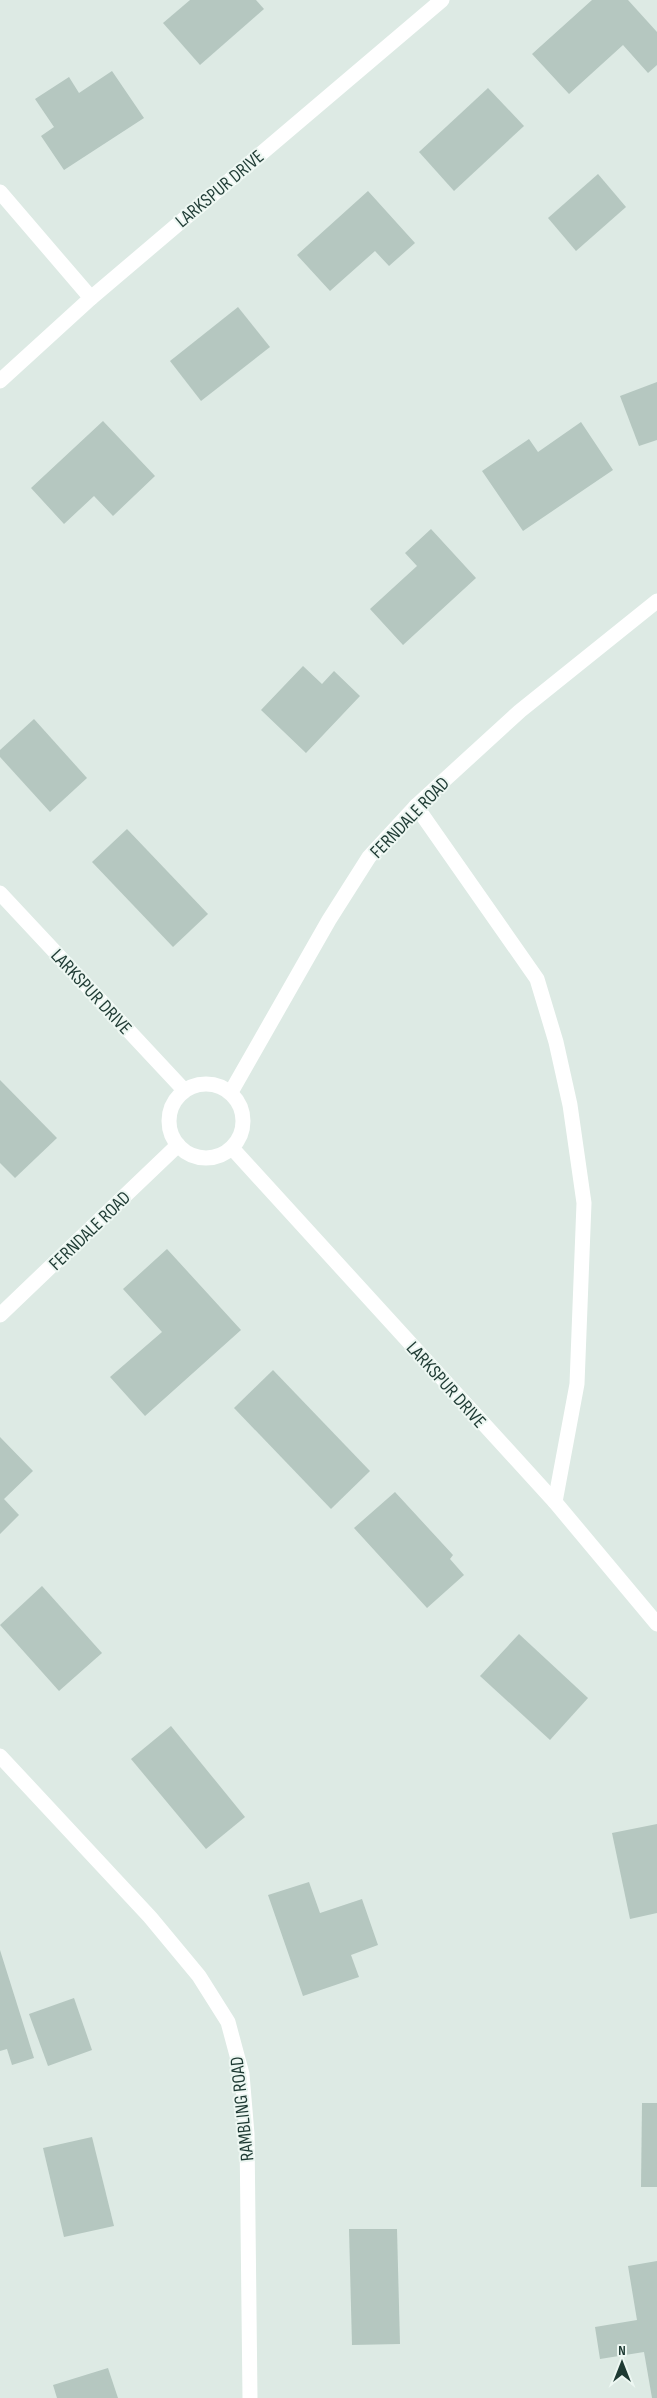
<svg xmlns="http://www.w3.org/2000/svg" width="657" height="2398" viewBox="0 0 657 2398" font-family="'Sofia Sans Condensed',sans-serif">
	<rect width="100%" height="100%" fill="#ddeae4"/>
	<!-- building -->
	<g fill="#b5c7c0">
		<path d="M190,0H256L264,9L200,65L163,23Z"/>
		<path d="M592,0H628L657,32V65L648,73L623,45L569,94L532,54Z"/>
		<path d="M112,71L144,118L64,170L41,136L54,127L35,99L69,77L79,93Z"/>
		<path d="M488,88L524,126L454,191L419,152Z"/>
		<path d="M598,174L626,207L576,251L548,218Z"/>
		<path d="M368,191L415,243L389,266L375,251L330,291L297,255Z"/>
		<path d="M238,307L270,347L201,401L170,361Z"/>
		<path d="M657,382V440L639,446L620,396Z"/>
		<path d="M103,421L155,476L113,516L94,496L64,524L31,488Z"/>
		<path d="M581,422L613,470L523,531L482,471L529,439L538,452Z"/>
		<path d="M431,529L476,578L403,645L370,609L417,566L405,553Z"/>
		<path d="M303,666L322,684L334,671L360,696L306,753L261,710Z"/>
		<path d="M34,719L87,778L50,812L0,757V750Z"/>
		<path d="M127,829L208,914L173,947L92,862Z"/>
		<path d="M0,1080L57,1138L15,1178L0,1163Z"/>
		<path d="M167,1249L241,1330L145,1416L110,1377L162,1332L123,1289Z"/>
		<path d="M273,1370L370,1471L331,1509L234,1408Z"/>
		<path d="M0,1437L33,1471L4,1499L19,1515L0,1534Z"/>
		<path d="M395,1492L453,1555L450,1559L464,1575L427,1608L354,1528Z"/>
		<path d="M42,1586L102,1653L59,1691L0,1625Z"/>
		<path d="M519,1634L588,1698L550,1740L480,1676Z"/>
		<path d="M171,1726L245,1817L206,1849L131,1759Z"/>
		<path d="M657,1824V1913L630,1919L612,1833Z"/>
		<path d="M309,1882L320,1913L362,1899L378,1945L351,1955L359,1977L303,1996L268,1895Z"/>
		<path d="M0,1950L34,2058L12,2065L7,2049L0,2051Z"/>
		<path d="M74,1998L92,2050L48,2066L29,2014Z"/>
		<path d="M642,2103H657V2187H641Z"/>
		<path d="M92,2137L114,2226L64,2237L43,2148Z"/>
		<path d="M349,2229H397L400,2344L352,2345Z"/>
		<path d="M657,2261V2398H652L644,2352L600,2359L595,2327L637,2320L628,2266Z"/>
		<path d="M108,2368L118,2398H57L53,2385Z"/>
	</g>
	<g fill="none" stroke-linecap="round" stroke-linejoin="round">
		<!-- street -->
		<g stroke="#fff" stroke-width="15">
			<path d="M0,192L91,298"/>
			<path d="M0,381L91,298L442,0"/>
			<path d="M416,806L537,979L556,1042L570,1105L584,1203L577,1384L555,1502"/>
			<path d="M0,893L184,1090"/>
			<circle cx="206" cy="1121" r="37"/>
			<path d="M231,1092L329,920L369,857L416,806L520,711L657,601"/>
			<path d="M232,1148L555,1502L657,1624"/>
			<path d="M0,1315L178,1145"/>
			<path d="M0,1756L150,1917L199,1976L228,2022L242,2074L247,2134L250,2398"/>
		</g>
	</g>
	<g text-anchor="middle" stroke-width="4" stroke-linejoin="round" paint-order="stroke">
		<!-- street labels -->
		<g font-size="19" fill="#1e3a33" stroke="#edf7f2">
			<text transform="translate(219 188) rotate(-40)" y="7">LARKSPUR DRIVE</text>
			<text transform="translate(409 817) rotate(-46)" y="7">FERNDALE ROAD</text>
			<text transform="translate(92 991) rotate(47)" y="7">LARKSPUR DRIVE</text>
			<text transform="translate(89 1230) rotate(-44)" y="7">FERNDALE ROAD</text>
			<text transform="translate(447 1384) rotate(48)" y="7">LARKSPUR DRIVE</text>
			<text transform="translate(241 2109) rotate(-96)" y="7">RAMBLING ROAD</text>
		</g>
	</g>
	<!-- north arrow -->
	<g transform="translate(622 2363)" stroke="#edf7f2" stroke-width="4" paint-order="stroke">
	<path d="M0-4L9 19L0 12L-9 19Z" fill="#1e3a33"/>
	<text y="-8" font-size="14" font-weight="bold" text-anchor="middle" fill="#1e3a33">N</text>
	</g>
</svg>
